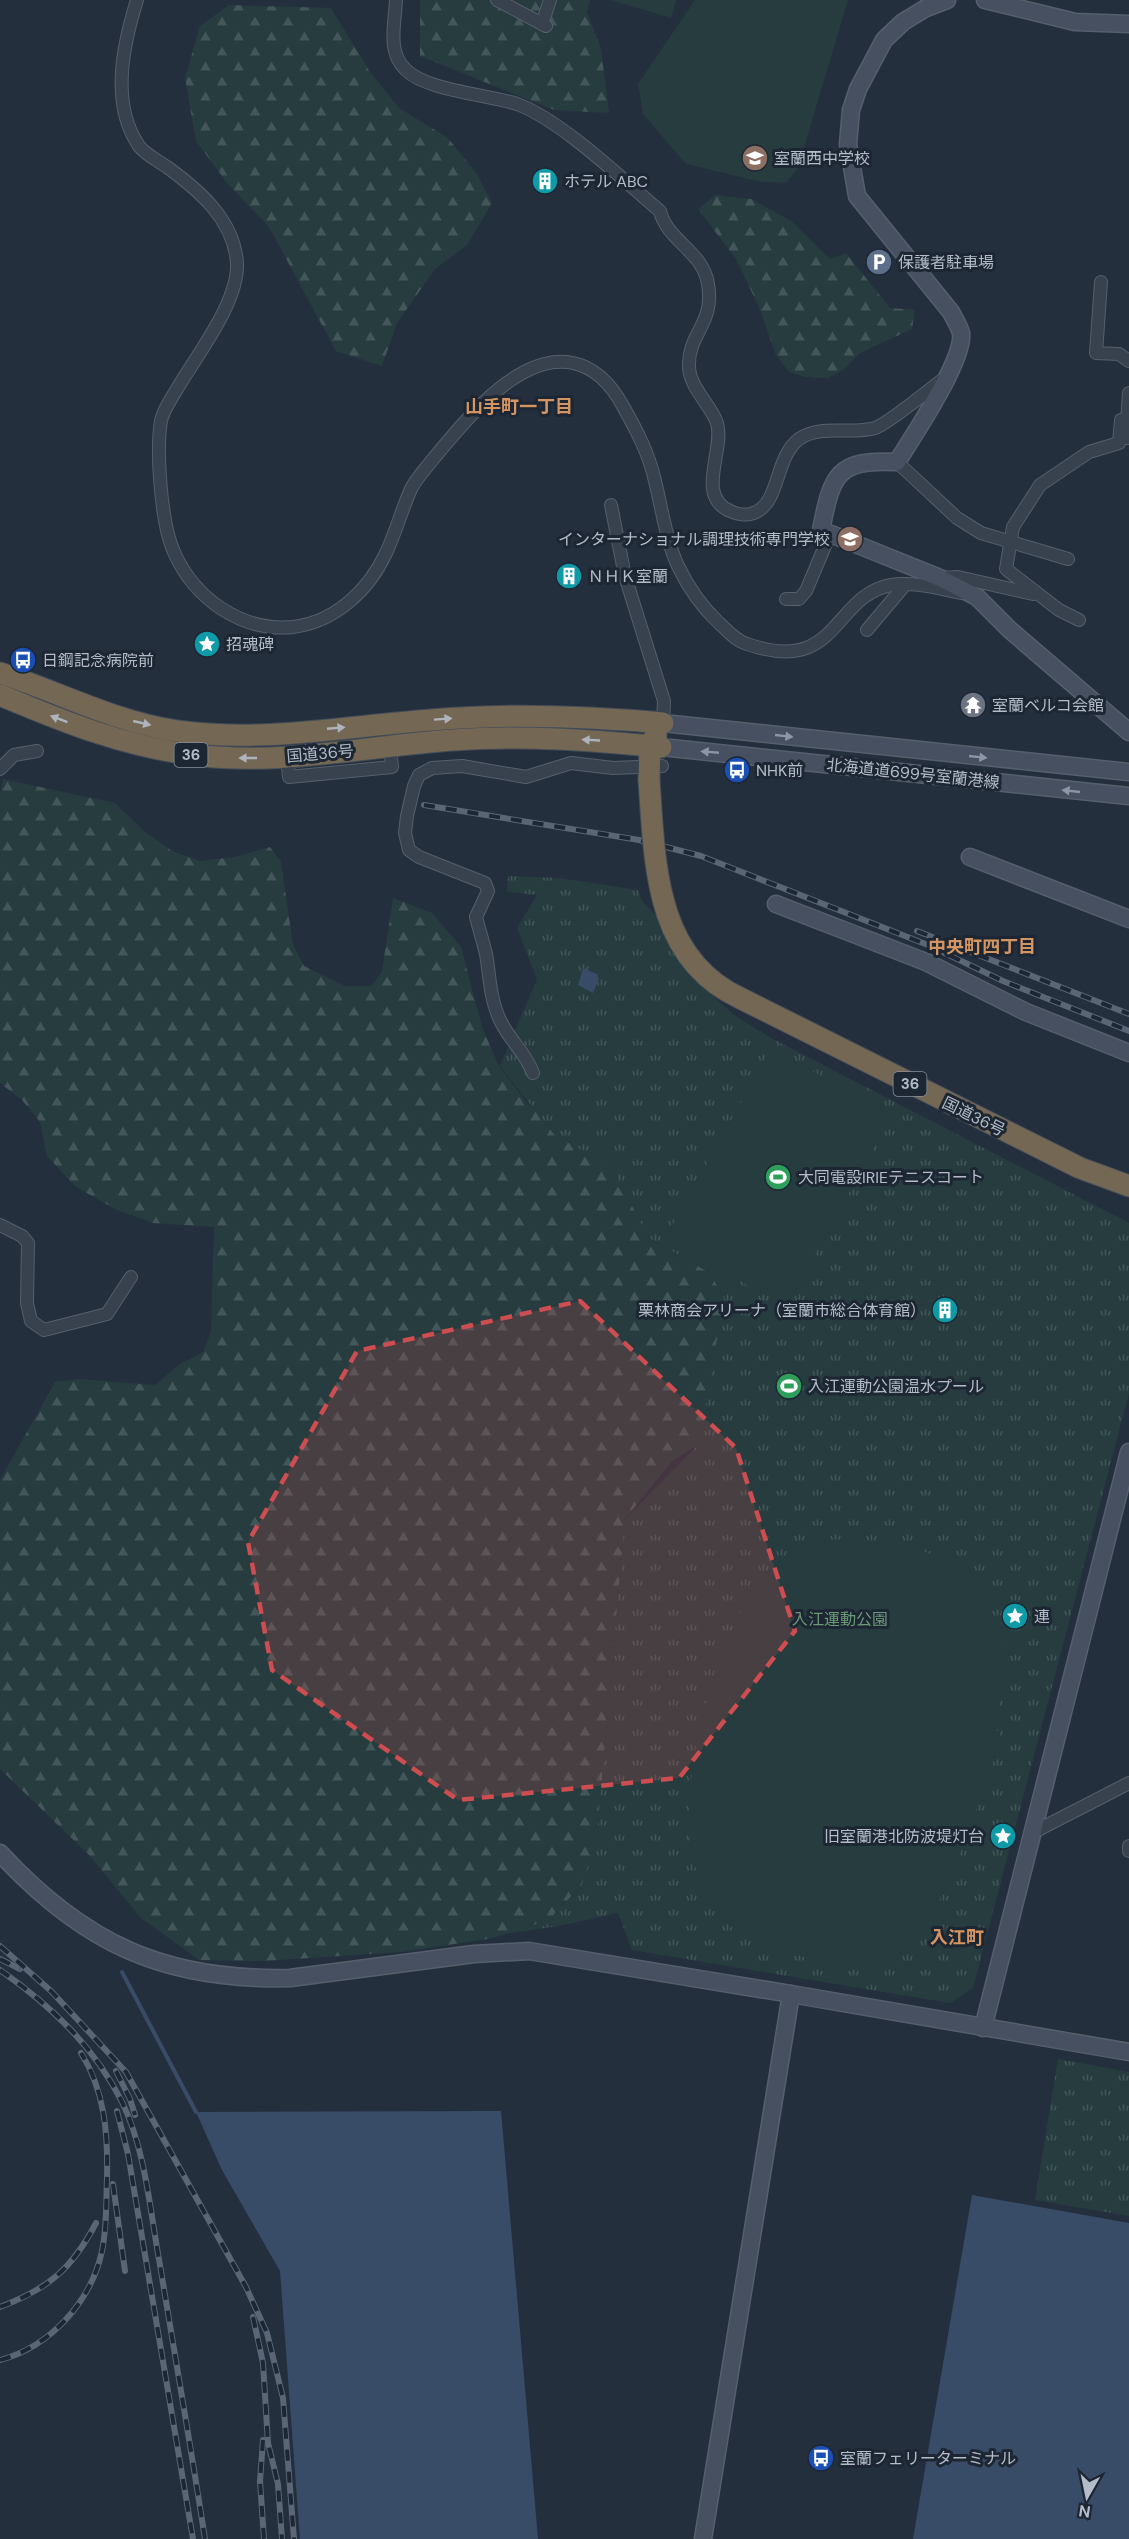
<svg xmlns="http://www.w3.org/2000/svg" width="1129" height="2539" viewBox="0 0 1129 2539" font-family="'DM Sans','Noto Sans JP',sans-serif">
	<defs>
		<pattern id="forest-firs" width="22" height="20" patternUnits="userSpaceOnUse" patternTransform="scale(1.5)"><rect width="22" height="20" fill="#263c3f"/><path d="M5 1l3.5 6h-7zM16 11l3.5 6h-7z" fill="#435659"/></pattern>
		<pattern id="park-tufts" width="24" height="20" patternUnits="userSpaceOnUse" patternTransform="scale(1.5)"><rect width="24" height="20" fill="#263c3f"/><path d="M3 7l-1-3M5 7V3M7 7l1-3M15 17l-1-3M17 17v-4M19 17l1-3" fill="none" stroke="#435659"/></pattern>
	</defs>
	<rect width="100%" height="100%" fill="#242f3e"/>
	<!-- forest -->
	<g fill="url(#forest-firs)">
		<path d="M420,0H590L587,12L601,49L609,113L554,110L420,56Z"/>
		<path d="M229,5L331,8L370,72L399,108L448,138L477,174L492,203L467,245L435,269L397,323L382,366L336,351L269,227L227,183L196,141L185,78L200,26Z"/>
		<path d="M716,195L751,199L791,221L830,259L846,253L890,308L915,310L912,329L860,353L843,370L828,378L805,377L789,372L776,355L759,307L736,259L698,209Z"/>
		<path d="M3,779L115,803L145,832L172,851L200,861L234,857L270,847L281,862L293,945L304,966L345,986H372L382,971L393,898L432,913L461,947L482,1027L498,1064L527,1103L610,1163L630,1196L648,1237L710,1273L724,1298V1316L699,1444L672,1461L625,1519L597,1836L582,1885L548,1921L488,1939L401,1952L264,1961L199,1960L141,1918L89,1855L0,1769V1480L55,1382L80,1379L155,1385L180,1364L203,1352L211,1332L214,1227L153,1223L117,1210L76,1187L47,1156L40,1122L22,1100L0,1083V793Z"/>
	</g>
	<!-- park -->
	<g fill="url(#park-tufts)">
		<path d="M508,876L559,878L638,890L642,901L659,919L687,972L734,1015L771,1038L1129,1223V1393L973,1988L950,2003L632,1950L618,1913L559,1926L502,1934L548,1921L582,1885L597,1836L625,1519L699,1444L724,1298L710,1273L648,1237L610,1163L556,1137L500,1066L537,979L517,928L537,895L507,892Z"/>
		<path d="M1058,2059L1129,2072V2216L1035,2200Z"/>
	</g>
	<!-- pitch -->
	<g fill="#263c3f">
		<path d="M611,0H676L671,18Z"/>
		<path d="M695,0H848L798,168L786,183L762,182L686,164L643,114L638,84Z"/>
		<path d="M771,1049L892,1114L787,1306L664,1240Z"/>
		<path d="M853,1539C889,1541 974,1557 989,1594C991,1599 989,1603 990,1608C992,1617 999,1625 1001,1633C1006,1663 1000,1701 994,1730L1000,1731L983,1805H978L954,1870L926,1928L919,1938L891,1959L868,1966H844C804,1956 757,1951 726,1922C652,1853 705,1664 754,1590C757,1585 763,1574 768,1572C776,1568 788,1566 795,1557C796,1555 797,1552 799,1549L827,1540Z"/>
	</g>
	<!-- water -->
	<g fill="#394c67">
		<path d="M583,968L597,974L599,979L593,993L578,985Z"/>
		<path d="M501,2111L538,2539H300L280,2271L222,2170L196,2112Z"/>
		<path d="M972,2195L1129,2223V2539H913Z"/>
	</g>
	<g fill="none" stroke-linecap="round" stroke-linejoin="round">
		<!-- stream -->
		<path stroke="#394c67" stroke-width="4" d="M122,1972L196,2112"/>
		<defs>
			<g id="street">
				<path d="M137,0C123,45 110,104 139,146C145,154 158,161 167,167C200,191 234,220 237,263C239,302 196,356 177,389C171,399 163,410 161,421C156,451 161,524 174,552C194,598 241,632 293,627C335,622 369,590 386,553C396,532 402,508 412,487C419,475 430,463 439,452C468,417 521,352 573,363C597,368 613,387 624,408C637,431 649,454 655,481C662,509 666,540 678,566C688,587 703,608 719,623C728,631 736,641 747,644C839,676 832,596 891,585C913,581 940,589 962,593"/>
				<path d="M396,0C395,24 387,51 405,69C426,91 487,94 517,104C561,120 623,180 660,211C667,241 703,251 708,284C715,324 688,333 689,366C689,387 711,405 717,423C725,450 695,496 730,511C738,515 748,516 756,512C780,501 775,457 799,439C820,424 851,435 875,428C888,424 931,388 945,378"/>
				<path d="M497,0L546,26"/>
				<path d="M542,24L550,0"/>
				<path d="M1101,282L1096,353L1119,354L1129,361"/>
				<path d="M1129,393L1126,438H1129"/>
				<path d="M897,462L957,518L981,533L1068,559"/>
				<path d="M611,505L625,576L664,701L663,723"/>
				<path d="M941,578L958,577L1033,594"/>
				<path d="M786,599H799L806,591L830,534"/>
				<path d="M1079,620L1059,610L1006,569L1013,527L1040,485L1089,452L1119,443L1121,420L1128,418"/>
				<path d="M867,630L904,586"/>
				<path d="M287,756L289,777L392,767L390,746"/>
				<path d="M0,769L14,755L37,751"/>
				<path d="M533,1073C525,1052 511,1042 501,1022C490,1001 490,977 486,954C483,941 479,929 476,917L488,891L485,883L419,857L409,850L405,833L407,816L414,786L419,775L432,768L462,766L526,777L571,763L613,768L662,766"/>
				<path d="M0,1225L22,1236L28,1243L27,1303L31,1321L44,1330L107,1314L131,1277"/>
				<path d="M1032,1833L1129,1783"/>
				<path d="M1129,1846V1851"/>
			</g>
			<g id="secondary">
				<path d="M947,0L926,8L903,22L884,40L858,89L851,110L848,144L857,196L951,312C954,318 959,326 961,333C965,359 912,438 897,462C836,459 832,475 821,530L940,578L977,597L1010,630L1129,732"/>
				<path d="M985,0L1075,22L1129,24"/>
				<path d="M663,723L1129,772"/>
				<path d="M661,747L1129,796"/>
				<path d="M970,857L1129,919"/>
				<path d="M776,904L926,962L1026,1012L1129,1053"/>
				<path d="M0,1853C84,1944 165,1981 290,1978L474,1954L529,1951L791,1994"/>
				<path d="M983,2028L1129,1452"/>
				<path d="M703,2539L791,1994L1129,2052"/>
			</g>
			<g id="highway">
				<path d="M0,673C59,692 115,722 177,731C261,743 348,726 431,720C510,713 585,716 663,723"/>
				<path d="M0,695C64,722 126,747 195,755C280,766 368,746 453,740C522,735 592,740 661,747"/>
				<path d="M649,780L650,746L656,735"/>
				<path d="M740,998L1080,1168L1129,1186"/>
			</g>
		</defs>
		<!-- street casing -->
		<use href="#street" stroke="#565f6c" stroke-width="14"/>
		<!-- secondary casing -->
		<use href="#secondary" stroke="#565f6c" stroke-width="19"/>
		<!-- highway casing -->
		<use href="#highway" stroke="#434c59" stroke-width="23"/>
		<!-- street -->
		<use href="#street" stroke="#38414e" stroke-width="12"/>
		<!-- secondary -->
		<use href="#secondary" stroke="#465061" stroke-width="16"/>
		<!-- highway -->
		<use href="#highway" stroke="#746855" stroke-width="21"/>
		<defs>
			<g id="rail">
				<path d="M424,805L639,840L701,856L928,945L1003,981L1129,1031"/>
				<path d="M917,931L1129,1014"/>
				<path d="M0,1946L51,1991L126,2072L246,2287L267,2333L283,2398L294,2539"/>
				<path d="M0,1959L20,1969"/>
				<path d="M0,1970C50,2005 94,2046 122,2102C146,2151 150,2212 160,2265C175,2356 191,2448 205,2539"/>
				<path d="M116,2071L130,2099L135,2115"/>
				<path d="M117,2111L128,2154L193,2539"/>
				<path d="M113,2184L125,2271"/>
				<path d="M0,2307C48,2289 72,2269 96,2223"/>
				<path d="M253,2317L263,2363L268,2443L278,2484L282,2539"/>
				<path d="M0,2360C50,2347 91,2302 102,2251C107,2227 106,2202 107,2178C108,2134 105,2091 81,2053"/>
				<path d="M263,2440L260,2481L264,2539"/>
			</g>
		</defs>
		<!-- rail casing -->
		<use href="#rail" stroke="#5a6575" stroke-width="6"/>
		<!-- rail -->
		<use href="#rail" stroke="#1d2633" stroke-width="4" stroke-dasharray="11" stroke-linecap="butt"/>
		<defs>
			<path id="highway-bridge" d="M649,780C655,862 654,958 740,998"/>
		</defs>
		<!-- highway-bridge casing -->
		<use href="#highway-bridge" stroke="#434c59" stroke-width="23" stroke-linecap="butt"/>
		<!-- highway-bridge -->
		<use href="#highway-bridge" stroke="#746855" stroke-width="21"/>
	</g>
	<!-- one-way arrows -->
	<defs><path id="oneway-solid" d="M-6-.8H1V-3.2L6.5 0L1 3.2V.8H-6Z" transform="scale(1.5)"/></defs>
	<g fill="#aeb4bd">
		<use href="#oneway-solid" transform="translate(59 719) rotate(-159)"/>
		<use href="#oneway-solid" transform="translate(443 719) rotate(-4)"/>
		<use href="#oneway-solid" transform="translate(142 723) rotate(13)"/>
		<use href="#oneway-solid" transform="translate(336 728) rotate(-5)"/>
		<use href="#oneway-solid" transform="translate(591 740) rotate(-177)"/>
		<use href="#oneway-solid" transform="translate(248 758) rotate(180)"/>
	</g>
	<g fill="#8e96a5">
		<use href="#oneway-solid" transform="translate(784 736) rotate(6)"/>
		<use href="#oneway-solid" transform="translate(710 752) rotate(-175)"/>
		<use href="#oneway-solid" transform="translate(978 757) rotate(6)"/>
		<use href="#oneway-solid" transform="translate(1071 791) rotate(-174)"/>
	</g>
	<!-- marked area -->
	<path fill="#ce4d50" fill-opacity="0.2" stroke="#ce4d50" stroke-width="4.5" stroke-dasharray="12 8" stroke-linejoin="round" d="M580,1301L736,1448L795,1631L679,1778L458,1800L272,1670L248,1542L357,1351Z"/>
	<!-- icons -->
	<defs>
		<symbol id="school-disc" viewBox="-11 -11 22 22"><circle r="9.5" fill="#8d6e63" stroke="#1d2633"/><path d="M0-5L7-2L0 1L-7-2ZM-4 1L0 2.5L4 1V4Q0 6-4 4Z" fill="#fff"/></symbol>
		<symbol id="building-disc" viewBox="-11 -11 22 22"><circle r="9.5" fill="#0f9aa8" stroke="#1d2633"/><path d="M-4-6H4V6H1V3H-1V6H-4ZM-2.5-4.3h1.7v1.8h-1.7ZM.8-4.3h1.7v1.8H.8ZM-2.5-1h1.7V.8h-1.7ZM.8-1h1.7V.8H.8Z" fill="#fff"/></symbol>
		<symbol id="parking-disc" viewBox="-11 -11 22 22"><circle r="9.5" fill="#5c6f8a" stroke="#1d2633"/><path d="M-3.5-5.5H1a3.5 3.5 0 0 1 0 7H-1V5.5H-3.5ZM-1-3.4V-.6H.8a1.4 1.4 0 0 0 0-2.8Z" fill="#fff"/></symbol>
		<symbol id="university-disc" viewBox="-11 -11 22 22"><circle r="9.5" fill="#8d6e63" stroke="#1d2633"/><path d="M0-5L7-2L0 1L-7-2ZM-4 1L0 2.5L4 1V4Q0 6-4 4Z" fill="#fff"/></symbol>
		<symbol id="sight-disc" viewBox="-11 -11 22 22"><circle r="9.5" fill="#0f9aa8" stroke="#1d2633"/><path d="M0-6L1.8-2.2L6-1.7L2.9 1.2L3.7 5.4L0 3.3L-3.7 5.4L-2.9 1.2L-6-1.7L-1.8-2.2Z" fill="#fff"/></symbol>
		<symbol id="bus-disc" viewBox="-11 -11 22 22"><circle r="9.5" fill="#1a4fb4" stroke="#1d2633"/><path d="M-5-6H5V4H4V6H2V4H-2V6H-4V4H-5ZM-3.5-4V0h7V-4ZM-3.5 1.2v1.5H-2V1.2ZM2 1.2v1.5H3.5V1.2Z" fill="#fff"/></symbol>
		<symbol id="temple-disc" viewBox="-11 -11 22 22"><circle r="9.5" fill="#6b7280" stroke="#1d2633"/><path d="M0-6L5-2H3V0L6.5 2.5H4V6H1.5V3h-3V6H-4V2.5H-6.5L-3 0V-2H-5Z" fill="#fff"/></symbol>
		<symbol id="stadium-disc" viewBox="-11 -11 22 22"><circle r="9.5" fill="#2e9e5b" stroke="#1d2633"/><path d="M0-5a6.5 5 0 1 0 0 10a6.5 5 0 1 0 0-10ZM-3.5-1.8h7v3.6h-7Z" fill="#fff"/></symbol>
	</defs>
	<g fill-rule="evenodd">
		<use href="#school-disc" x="740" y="143" width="30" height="30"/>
		<use href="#building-disc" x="530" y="166" width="30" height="30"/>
		<use href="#parking-disc" x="864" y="247" width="30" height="30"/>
		<use href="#university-disc" x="835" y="524" width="30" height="30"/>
		<use href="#building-disc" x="554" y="561" width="30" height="30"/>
		<use href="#sight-disc" x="192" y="629" width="30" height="30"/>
		<use href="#bus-disc" x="8" y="645" width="30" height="30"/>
		<use href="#temple-disc" x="958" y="690" width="30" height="30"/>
		<use href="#bus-disc" x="722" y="755" width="30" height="30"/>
		<use href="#stadium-disc" x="763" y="1162" width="30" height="30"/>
		<use href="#building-disc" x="930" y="1295" width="30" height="30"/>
		<use href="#stadium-disc" x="774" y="1371" width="30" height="30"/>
		<use href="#sight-disc" x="1000" y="1601" width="30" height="30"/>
		<use href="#sight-disc" x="988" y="1821" width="30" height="30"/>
		<use href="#bus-disc" x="806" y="2443" width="30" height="30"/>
	</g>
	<g text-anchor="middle" stroke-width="6" stroke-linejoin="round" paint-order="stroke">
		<!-- shield labels -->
		<g fill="#1d2633" stroke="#878f9c" stroke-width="1.5">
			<rect x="174.5" y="743" width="33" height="24" rx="4.5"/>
			<rect x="893.5" y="1072" width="33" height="24" rx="4.5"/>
		</g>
		<g font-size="15" font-weight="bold" fill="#b4bcc9">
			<text x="191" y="760">36</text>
			<text x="910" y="1089">36</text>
		</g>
		<!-- poi labels -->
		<g font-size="16" fill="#b4bcc9" stroke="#1d2633" text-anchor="start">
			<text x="774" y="164">室蘭西中学校</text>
			<text x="564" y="187">ホテル ABC</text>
			<text x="898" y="268">保護者駐車場</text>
			<text x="830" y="545" text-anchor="end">インターナショナル調理技術専門学校</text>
			<text x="588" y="582">ＮＨＫ室蘭</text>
			<text x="226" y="650">招魂碑</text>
			<text x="42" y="666">日鋼記念病院前</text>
			<text x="992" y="711">室蘭ベルコ会館</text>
			<text x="756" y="776">NHK前</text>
			<text x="798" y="1183">大同電設IRIEテニスコート</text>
			<text x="926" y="1316" text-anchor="end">栗林商会アリーナ（室蘭市総合体育館）</text>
			<text x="808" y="1392">入江運動公園温水プール</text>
			<text x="1034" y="1622">連</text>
			<text x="984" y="1842" text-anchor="end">旧室蘭港北防波堤灯台</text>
			<text x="840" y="2464">室蘭フェリーターミナル</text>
		</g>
		<!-- street labels -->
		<g font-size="16" fill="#b4bcc9" stroke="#1d2633">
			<text transform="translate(320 753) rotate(-5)" y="6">国道36号</text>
			<text transform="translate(913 773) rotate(6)" y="6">北海道道699号室蘭港線</text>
			<text transform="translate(974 1116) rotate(26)" y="6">国道36号</text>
		</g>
		<!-- park labels -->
		<g font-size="16" fill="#6b9a76" stroke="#1d2633">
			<text x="840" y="1625">入江運動公園</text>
		</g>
		<!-- neighbourhood labels -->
		<g font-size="18" font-weight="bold" fill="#d59563" stroke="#1d2633">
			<text x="519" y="413">山手町一丁目</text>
			<text x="982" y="953">中央町四丁目</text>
			<text x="957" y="1944">入江町</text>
		</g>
	</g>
	<!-- north arrow -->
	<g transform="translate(1087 2497) rotate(189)" stroke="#1d2633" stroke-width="4.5" paint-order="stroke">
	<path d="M0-4.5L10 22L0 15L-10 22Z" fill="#b4bcc9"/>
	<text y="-9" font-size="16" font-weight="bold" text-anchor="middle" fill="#b4bcc9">N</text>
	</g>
</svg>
